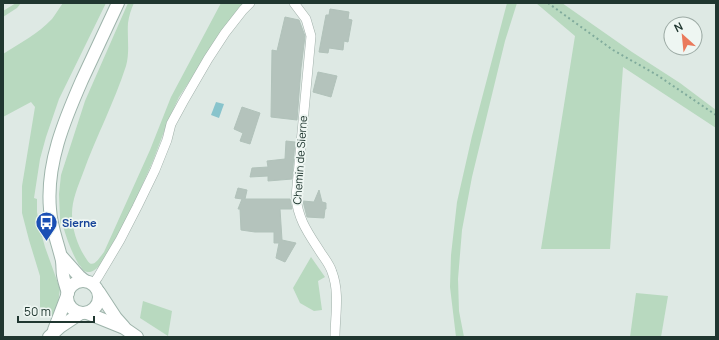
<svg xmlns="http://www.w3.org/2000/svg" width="719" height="340" viewBox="0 0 719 340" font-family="Manrope,sans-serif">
	<rect width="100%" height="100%" fill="#dee9e4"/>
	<!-- green -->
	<g fill="#b8d9bf">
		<path d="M16,3H21L17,8L3,17V11Z"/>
		<path d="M63,3H106L59,99L46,137L40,159L34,198L37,199V212L40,229L45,247L60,289L58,303L53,315L40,312V276L29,240L22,213V186L35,107L31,102L3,117V54C20,43 38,34 52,19C56,14 59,8 63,3Z"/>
		<path d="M128,3H134C131,9 129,16 128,23C127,37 130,52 126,66C114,103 96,137 83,173C78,186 72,200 72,214C72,230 78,247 87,260C93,270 99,258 104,252L150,150L171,97L221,3H245L233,16L179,97L168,121L153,161L127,219L100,265C96,270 89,275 83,270C83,270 80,265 79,265C72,253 67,240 63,226H61L60,219L59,194L61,175L85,101Z"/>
		<path d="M507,3H517L505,41L472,177L462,230L458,279L459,311L464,337H456L450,287L451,255L457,202L472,136Z"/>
		<path d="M536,3H562L632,52L680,83L716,110V128L623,67L610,249H541L575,36Z"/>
		<path d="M311,257L325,277L318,281L322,310L314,311L300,303L293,288Z"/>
		<path d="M636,293L668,296L661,337H630Z"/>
		<path d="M143,301L172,311L168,336L140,318Z"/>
	</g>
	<!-- water -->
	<path fill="#88c4cc" d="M216,102L224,104L219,118L211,115Z"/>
	<!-- building -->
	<g fill="#b4c3bc" stroke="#b1c2ba">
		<path d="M330,9L349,12L348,19L352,20L348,42L344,41L343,50L329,48L328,53L319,52L326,15H329Z"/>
		<path d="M285,17L299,20L305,36L301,68L297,120L271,117L272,50L277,51Z"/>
		<path d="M318,72L337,76L331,97L313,92Z"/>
		<path d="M242,107L260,113L250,144L240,141L243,133L234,129Z"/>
		<path d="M286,141L295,142L292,179L268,181V176L250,177L252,168L268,167L267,161L285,159Z"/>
		<path d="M238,188L247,190L245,199H290L292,209H280L282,240L296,243L285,262L276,258L279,243H274V232H255L241,230L240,209H238L242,199L235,198Z"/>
		<path d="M319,190L322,202L326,203V209H325L324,218L307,217L303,201L314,202Z"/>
	</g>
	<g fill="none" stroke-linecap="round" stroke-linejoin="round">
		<defs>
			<g id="street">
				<path d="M294,3L306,19L311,36L296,197C298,220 309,234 321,253C325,259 330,265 332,272C340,293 335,316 335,337"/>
				<path d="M93,284L98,277L120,240L137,207L155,170L167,140L171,124L183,102L208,59L225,33L243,10L250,3"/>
			</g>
			<g id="secondary">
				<path d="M62,257L79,276L85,281"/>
				<circle cx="83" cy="297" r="16"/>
				<path d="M99,292L116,318L124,327"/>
				<path d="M68,293C66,287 64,281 63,275C62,269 63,262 61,257C57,240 51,227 50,209C46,164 64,121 82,80C94,54 106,29 118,3"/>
				<path d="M87,313L124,328L137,337"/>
				<path d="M54,330L67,296"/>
				<path d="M49,337L60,327L81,313"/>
			</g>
		</defs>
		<!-- street casing -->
		<use href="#street" stroke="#a1b0aa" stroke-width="10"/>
		<!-- secondary casing -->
		<use href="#secondary" stroke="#9eb4ab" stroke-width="14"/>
		<!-- path -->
		<path stroke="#80ab9c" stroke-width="2" stroke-dasharray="2 3" stroke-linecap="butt" d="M548,3L613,50L657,75L716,115"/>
		<!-- street -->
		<use href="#street" stroke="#fff" stroke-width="9"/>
		<!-- secondary -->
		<use href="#secondary" stroke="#fff" stroke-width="12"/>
	</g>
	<!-- icons -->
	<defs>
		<symbol id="bus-pin" viewBox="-11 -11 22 30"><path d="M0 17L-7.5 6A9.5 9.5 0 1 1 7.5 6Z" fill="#1a4fb4" stroke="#eef6f2"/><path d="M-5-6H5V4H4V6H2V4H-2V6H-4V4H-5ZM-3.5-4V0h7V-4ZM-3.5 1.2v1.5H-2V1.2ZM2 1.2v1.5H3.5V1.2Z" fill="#fff"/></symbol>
	</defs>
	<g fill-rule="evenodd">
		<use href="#bus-pin" x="34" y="210" width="25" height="34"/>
	</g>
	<g text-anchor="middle" stroke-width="3.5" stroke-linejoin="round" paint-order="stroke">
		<!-- street labels -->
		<g font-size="11" fill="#203730" stroke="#eef6f2">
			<text transform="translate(300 160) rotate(-86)" y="4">Chemin de Sierne</text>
		</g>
		<!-- transit labels -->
		<g font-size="11" font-weight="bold" fill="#164399" stroke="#eef6f2" text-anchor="start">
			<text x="62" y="227">Sierne</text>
		</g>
	</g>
	<!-- border -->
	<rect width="719" height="340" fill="none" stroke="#203730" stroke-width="8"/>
	<!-- north arrow -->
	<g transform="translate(683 36) rotate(333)"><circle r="19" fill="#eef6f2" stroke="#9caaa4"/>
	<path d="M0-3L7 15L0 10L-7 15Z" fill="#ea795b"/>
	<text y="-6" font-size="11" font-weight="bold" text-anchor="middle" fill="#203730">N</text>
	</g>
	<!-- scale -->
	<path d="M18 316v6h76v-6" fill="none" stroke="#203730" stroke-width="2"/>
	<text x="24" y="316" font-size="12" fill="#203730" stroke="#eef6f2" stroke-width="3" paint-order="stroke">50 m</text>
</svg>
